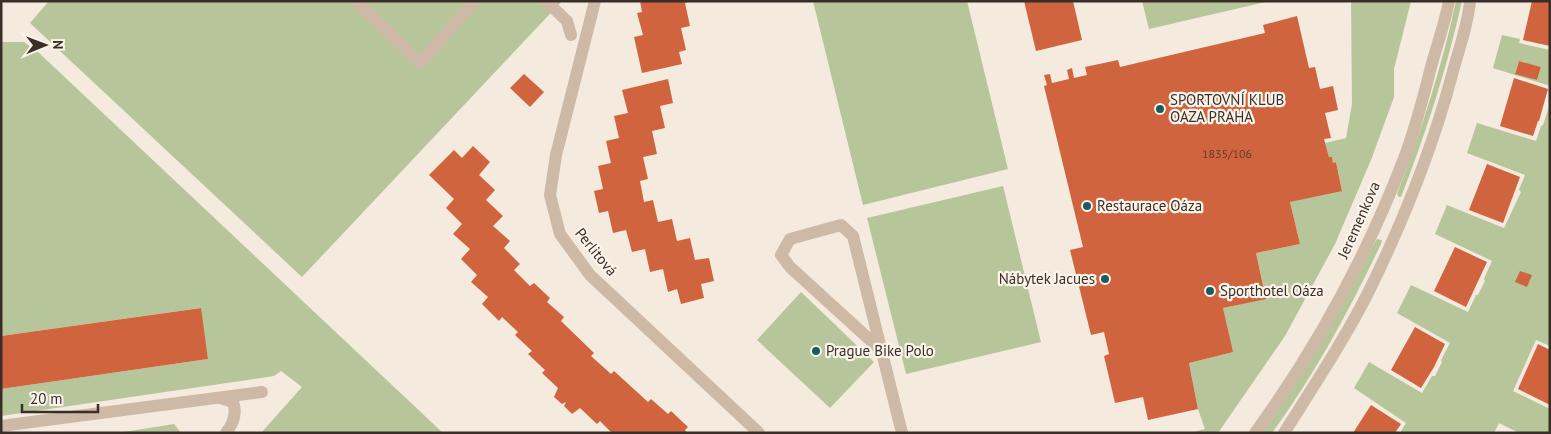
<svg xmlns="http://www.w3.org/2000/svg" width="1551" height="434" viewBox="0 0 1551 434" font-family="'PT Sans',sans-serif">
	<rect width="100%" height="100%" fill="#f4eadd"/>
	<!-- green -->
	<g fill="#b7c59b" fill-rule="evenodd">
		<path d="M49,1H562L302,277L30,23Z"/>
		<path d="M813,1H967L1008,169L863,205Z"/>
		<path d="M1142,1H1270L1149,29Z"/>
		<path d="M1351,1H1411L1394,69V97L1371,160L1335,244L1285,336L1218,433H1189L1205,429L1198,409L1189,363L1232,352L1223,308L1266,298L1256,253L1300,244L1290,202L1342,190L1336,162L1333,163L1332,157H1329L1325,143L1346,138L1352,104Z"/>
		<path d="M1456,1H1462C1447,68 1426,133 1401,197H1399L1397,194C1421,131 1442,67 1456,1Z"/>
		<path d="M1502,35L1520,39L1519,43L1550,50V86L1493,68ZM1519,61L1541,67L1537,80L1515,73Z"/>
		<path d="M1,42H24L38,52L443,433H261L302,387L281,371L274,376L1,416V389L208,359L200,308L1,336Z"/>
		<path d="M1550,96V346L1536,340L1513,391L1550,409V433H1519L1499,423L1494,433H1400L1406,423L1354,388L1369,362L1422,393L1432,376H1435L1442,362L1441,360L1450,343L1397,313L1411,285L1468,312L1476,295H1478L1485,281L1484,279L1492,261L1435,234L1447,205L1504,228L1521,192L1519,190L1525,175L1467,153L1477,123L1536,141L1541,126L1543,125L1550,104L1548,102Z"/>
		<path d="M1003,186L1041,342L906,374L867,218Z"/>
		<path d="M1377,239L1382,240L1381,244C1350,309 1315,374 1272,433H1262Z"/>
		<path d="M801,292L874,362L830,408L757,340Z"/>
		<path d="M174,424L181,433H118Z"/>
	</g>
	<!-- building -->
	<g fill="#d0643f">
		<path d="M640,1H692L685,3L690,26L681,28L686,50L679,52L682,64L642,73L634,37L643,35L637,13L642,12Z"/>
		<path d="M1024,1H1073L1082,40L1036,51Z"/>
		<path d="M1532,1H1550V46L1523,40Z"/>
		<path d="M1297,16L1309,68L1315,67L1320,89L1333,86L1338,110L1325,113L1331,138L1324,139L1329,157H1332L1333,163L1336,162L1342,191L1290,202L1300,244L1256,253L1266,299L1223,308L1233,352L1189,363L1198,409L1148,420L1143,397L1115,403L1104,356L1109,354L1104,332L1091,335L1070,250L1083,247L1044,86L1047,85L1044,75L1050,74L1052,83L1069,79L1067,70L1072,68L1074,78L1087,75L1085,67L1118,60L1120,67L1265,33L1263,25Z"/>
		<path d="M1519,61L1541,67L1537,80L1515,74Z"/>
		<path d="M524,74L544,92L530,107L510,88Z"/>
		<path d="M1514,78L1548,89L1539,121H1538L1533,136L1500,126Z"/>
		<path d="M668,79L673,103L660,106L665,128L652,131L657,154L643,157L648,179L640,181L644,202L653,200L658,222L672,219L677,241L690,238L695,260L709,258L714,281L701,284L704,298L681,304L677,289L668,292L663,269L650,272L645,249L632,252L626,230L613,233L608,211L599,213L594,191L603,189L598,166L611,163L606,141L619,138L614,116L628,113L622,90Z"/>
		<path d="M473,146L490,162L479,175L495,190L486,200L503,216L493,226L510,241L504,248L520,264L514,270L530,286L534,283L550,298L547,302L564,317L561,321L594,353L591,356L611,374L614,371L648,402L651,399L668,414L671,411L688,427L685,430L687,433H612L600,421L597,424L580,408L572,414L564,406L566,402L562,404L554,397L558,388L542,373L545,370L528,354L532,351L515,335L518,332L502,317L499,321L482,304L488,297L471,282L477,275L461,259L470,249L453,234L462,224L446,208L454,199L429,175L454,150L462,158Z"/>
		<path d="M1487,164L1520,177L1503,223L1469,210Z"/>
		<path d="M1455,247L1487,262L1466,307L1434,291Z"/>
		<path d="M1520,271L1532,275L1527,287L1515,282Z"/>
		<path d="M201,308L208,359L1,389V336Z"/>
		<path d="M1415,327L1445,344L1434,367L1421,388L1391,370Z"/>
		<path d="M1538,344L1550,350V405L1518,389Z"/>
		<path d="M1371,405L1401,424L1395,433H1353Z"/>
	</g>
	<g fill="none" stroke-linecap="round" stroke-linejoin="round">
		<!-- minor -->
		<g stroke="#ceb9a7" stroke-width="12">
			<path d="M356,1L420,63L475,1"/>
			<path d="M546,1L567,21L571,35"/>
			<path d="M595,1L556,155L550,195L560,234L590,275L759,433"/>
			<path d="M881,350L790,267L781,255L790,239L841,225L853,236L902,433"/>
			<path d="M220,398L233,402C237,413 233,424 226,433"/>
			<path d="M1,426L262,392"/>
			<path d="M1255,433C1316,349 1366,257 1403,161C1415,130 1423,99 1431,67C1437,45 1445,23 1449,1"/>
			<path d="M1284,433C1313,387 1343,342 1368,293C1402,224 1432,150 1452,75C1458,51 1468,26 1470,1"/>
		</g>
	</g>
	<!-- markers -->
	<g fill="#1a5a60" stroke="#fbf4ea" stroke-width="2">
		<circle cx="1160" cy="109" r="5"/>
		<circle cx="1087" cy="206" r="5"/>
		<circle cx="1105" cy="279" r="5"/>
		<circle cx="1210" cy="291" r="5"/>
		<circle cx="816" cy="351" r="5"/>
	</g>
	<g text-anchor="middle" stroke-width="4.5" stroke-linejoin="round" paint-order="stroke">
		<!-- number labels -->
		<g font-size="12" fill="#603c2e">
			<text x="1227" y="158">1835/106</text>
		</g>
		<!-- poi labels -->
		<g font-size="15" fill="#3a2e28" stroke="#fbf4ea" text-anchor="start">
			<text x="1170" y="105">SPORTOVNÍ KLUB<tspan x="1170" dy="17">OAZA PRAHA</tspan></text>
			<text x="1097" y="211">Restaurace Oáza</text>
			<text x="1095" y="284" text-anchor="end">Nábytek Jacues</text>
			<text x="1220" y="296">Sporthotel Oáza</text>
			<text x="826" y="356">Prague Bike Polo</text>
		</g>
		<!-- street labels -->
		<g font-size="15" fill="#3a2e28" stroke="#fbf4ea">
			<text transform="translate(1359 220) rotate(-66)" y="5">Jeremenkova</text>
			<text transform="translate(596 252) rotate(51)" y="5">Perlitová</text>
		</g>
	</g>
	<!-- border -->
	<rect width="1551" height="434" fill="none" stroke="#3a2e28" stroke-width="5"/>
	<!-- north arrow -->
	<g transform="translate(45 45) rotate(89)" stroke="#fbf4ea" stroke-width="4" paint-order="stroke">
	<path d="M0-4L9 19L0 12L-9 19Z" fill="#3a2e28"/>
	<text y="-8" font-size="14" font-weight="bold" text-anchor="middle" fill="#3a2e28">N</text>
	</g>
	<!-- scale -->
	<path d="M22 404v8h76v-8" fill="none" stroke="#3a2e28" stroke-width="2.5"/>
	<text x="30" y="404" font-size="15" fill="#3a2e28" stroke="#fbf4ea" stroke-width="4" paint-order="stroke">20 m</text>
</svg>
